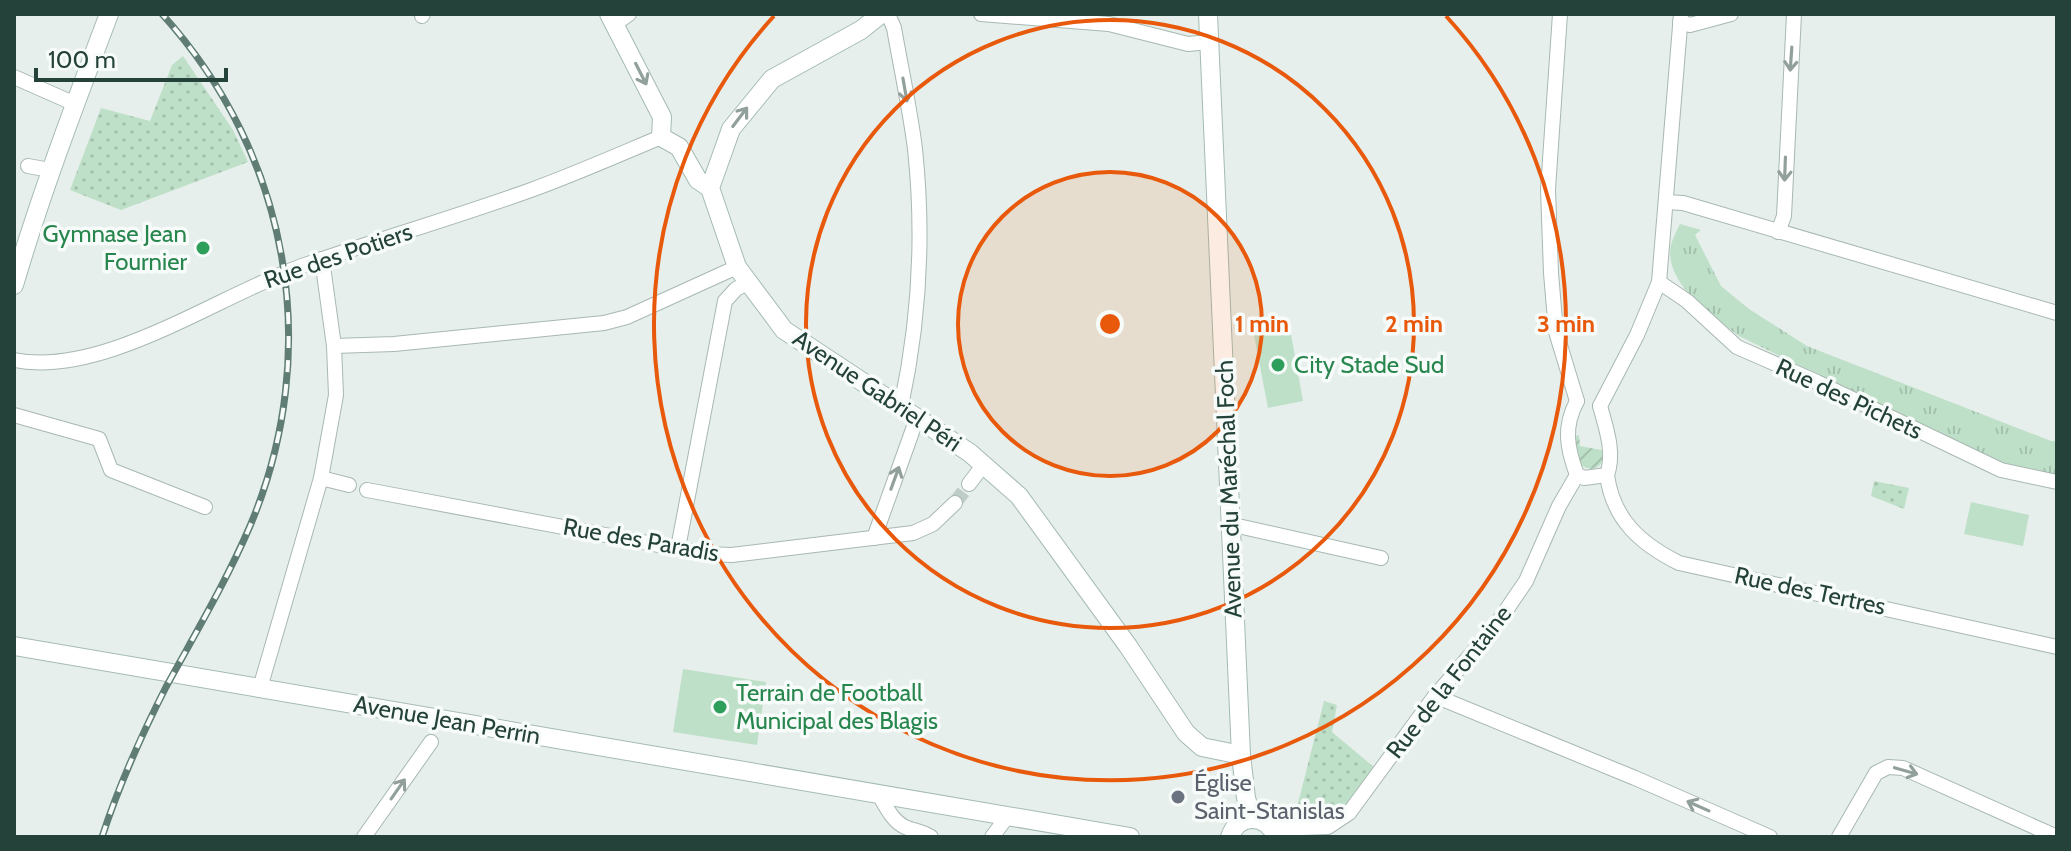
<svg xmlns="http://www.w3.org/2000/svg" width="2071" height="851" viewBox="0 0 2071 851" font-family="Cabin,sans-serif">
	<defs>
		<pattern id="grass-tufts" width="24" height="20" patternUnits="userSpaceOnUse" patternTransform="scale(2)"><rect width="24" height="20" fill="#bfe0c8"/><path d="M3 7l-1-3M5 7V3M7 7l1-3M15 17l-1-3M17 17v-4M19 17l1-3" fill="none" stroke="#a4c1ad"/></pattern>
		<pattern id="park-dots" width="8" height="8" patternUnits="userSpaceOnUse" patternTransform="scale(2)"><rect width="8" height="8" fill="#bfe0c8"/><path d="M2 2h.1M6 6h.1" fill="none" stroke="#a4c1ad" stroke-width="1.8" stroke-linecap="round"/></pattern>
		<pattern id="garden-furrows" width="10" height="10" patternUnits="userSpaceOnUse" patternTransform="scale(2)"><rect width="10" height="10" fill="#bfe0c8"/><path d="M-1 1l2-2M0 10L10 0M9 11l2-2" fill="none" stroke="#a4c1ad"/></pattern>
	</defs>
	<rect width="100%" height="100%" fill="#e6efeb"/>
	<!-- grass -->
	<path fill="url(#grass-tufts)" d="M1680,224L1701,230L1695,235L1721,286L1749,309L1807,346L2051,441H2057V477L2002,465L1739,336C1714,316 1672,290 1670,254C1670,243 1675,234 1680,224Z"/>
	<!-- park -->
	<g fill="url(#park-dots)">
		<path d="M183,56L233,130L248,162L121,210L70,190L101,108L150,121L172,65Z"/>
		<path d="M1874,481L1909,488L1904,509L1871,496Z"/>
		<path d="M1324,701L1337,705L1332,732L1375,768C1355,796 1334,831 1294,819Z"/>
	</g>
	<!-- garden -->
	<path fill="url(#garden-furrows)" d="M1579,435L1580,446L1606,451C1603,467 1593,474 1579,464L1573,437Z"/>
	<!-- pitch -->
	<g fill="#bfe0c8">
		<path d="M1289,323L1303,401L1268,408L1253,330Z"/>
		<path d="M1971,502L2029,515L2023,546L1964,534Z"/>
		<path d="M683,669L766,682L757,745L673,732Z"/>
	</g>
	<g fill="none" stroke-linecap="round" stroke-linejoin="round">
		<!-- street-tunnel -->
		<path stroke="#bfccc8" stroke-width="14" stroke-dasharray="14 7" stroke-linecap="butt" d="M955,503L969,484"/>
		<defs>
			<g id="street">
				<path d="M888,14L894,28C901,68 910,109 915,149C924,234 919,323 901,406"/>
				<path d="M981,14L1109,24L1188,44L1209,42"/>
				<path d="M1560,14L1548,189L1551,273L1556,332L1577,401"/>
				<path d="M422,16L423,14"/>
				<path d="M1680,22L1690,25L1731,14"/>
				<path d="M615,24L629,14"/>
				<path d="M14,77L73,103"/>
				<path d="M28,166L50,170"/>
				<path d="M1666,202L1683,203L2057,313"/>
				<path d="M1778,232L1784,216L1794,14"/>
				<path d="M1659,282L1687,301L1737,347L1817,382L2001,470L2057,482"/>
				<path d="M334,346L394,344L604,323L627,317L737,267"/>
				<path d="M14,360C104,378 220,294 305,265C380,239 456,217 531,190C575,174 618,155 661,137"/>
				<path d="M1577,401C1563,427 1567,448 1577,475"/>
				<path d="M1600,406L1637,335L1659,282L1681,14"/>
				<path d="M14,415L99,439L111,470L205,507"/>
				<path d="M1577,475L1584,478L1607,475C1615,452 1606,428 1600,406"/>
				<path d="M1607,475C1613,520 1641,544 1679,563L2057,647"/>
				<path d="M321,478L349,485"/>
				<path d="M969,484L984,464"/>
				<path d="M367,490L706,554L732,555L913,533L933,524L955,503"/>
				<path d="M1229,524L1381,558"/>
				<path d="M874,538L917,418"/>
				<path d="M678,548L725,301L736,289L749,282"/>
				<path d="M260,688L321,478L336,395L334,346L322,259"/>
				<path d="M1435,696L1635,778L1770,837"/>
				<path d="M879,795C886,806 892,821 905,827C914,831 922,831 931,837"/>
				<path d="M1274,829L1328,827L1349,813L1435,696L1494,628L1526,581L1559,506L1577,475"/>
				<path d="M364,837L431,742"/>
				<path d="M992,837L1007,817"/>
				<path d="M1839,837L1876,773L1888,767L1903,768L2057,837"/>
			</g>
			<g id="secondary">
				<path d="M609,14L662,117L661,137L679,147L698,180L710,188"/>
				<path d="M881,14L861,30L772,79L731,129L710,188L737,267L784,330L970,453L1019,496L1128,646L1186,733L1202,747L1241,755"/>
				<path d="M1208,14L1241,755L1246,798L1252,818"/>
				<path d="M14,285C41,193 75,104 109,14"/>
				<path d="M14,646L1130,837"/>
				<path d="M1230,837C1238,812 1268,814 1276,837"/>
			</g>
		</defs>
		<!-- street casing -->
		<use href="#street" stroke="#a8b8b2" stroke-width="16"/>
		<!-- secondary casing -->
		<use href="#secondary" stroke="#a4bbb3" stroke-width="20"/>
		<!-- street -->
		<use href="#street" stroke="#fff" stroke-width="14"/>
		<!-- secondary -->
		<use href="#secondary" stroke="#fff" stroke-width="18"/>
		<defs>
			<path id="rail" d="M102,837C119,785 141,736 166,687C195,634 226,582 250,526C324,351 290,155 162,14"/>
		</defs>
		<!-- rail casing -->
		<use href="#rail" stroke="#5f7d75" stroke-width="7"/>
		<!-- rail -->
		<use href="#rail" stroke="#f7fbf9" stroke-width="4" stroke-dasharray="12" stroke-linecap="butt"/>
	</g>
	<!-- one-way arrows -->
	<defs><path id="oneway-shaft" d="M-6 0H5M1.5-3L5.5 0L1.5 3" fill="none" stroke-width="1.6" stroke-linecap="round" stroke-linejoin="round" transform="scale(2)"/></defs>
	<g stroke="#92a09c">
		<use href="#oneway-shaft" transform="translate(1791 59) rotate(94)"/>
		<use href="#oneway-shaft" transform="translate(641 74) rotate(63)"/>
		<use href="#oneway-shaft" transform="translate(905 90) rotate(80)"/>
		<use href="#oneway-shaft" transform="translate(740 117) rotate(-53)"/>
		<use href="#oneway-shaft" transform="translate(1785 169) rotate(92)"/>
		<use href="#oneway-shaft" transform="translate(895 478) rotate(-70)"/>
		<use href="#oneway-shaft" transform="translate(1906 771) rotate(16)"/>
		<use href="#oneway-shaft" transform="translate(398 789) rotate(-55)"/>
		<use href="#oneway-shaft" transform="translate(1698 806) rotate(-156)"/>
	</g>
	<!-- distance rings -->
	<circle cx="1110" cy="324" r="152" fill="#e8590c" fill-opacity=".12"/>
	<g fill="none" stroke="#e8590c" stroke-width="4">
		<circle cx="1110" cy="324" r="152"/>
		<circle cx="1110" cy="324" r="304"/>
		<path d="M1446 16A456 456 0 1 1 774 16"/>
	</g>
	<!-- markers -->
	<g fill="#2e9e5b" stroke="#f7fbf9" stroke-width="3">
		<circle cx="203" cy="248" r="8"/>
		<circle cx="1278" cy="365" r="8"/>
		<circle cx="720" cy="707" r="8"/>
	</g>
	<circle fill="#6b7280" stroke="#f7fbf9" stroke-width="3" cx="1178" cy="797" r="8"/>
	<g text-anchor="middle" stroke-width="7" stroke-linejoin="round" paint-order="stroke">
		<!-- leisure labels -->
		<g font-size="24" fill="#27864d" stroke="#f7fbf9" text-anchor="start">
			<text x="187" y="242" text-anchor="end">Gymnase Jean<tspan x="187" dy="28">Fournier</tspan></text>
			<text x="1294" y="373">City Stade Sud</text>
			<text x="736" y="701">Terrain de Football<tspan x="736" dy="28">Municipal des Blagis</tspan></text>
		</g>
		<!-- street labels -->
		<g font-size="24" fill="#24423a" stroke="#f7fbf9">
			<text transform="translate(338 256) rotate(-19)" y="8">Rue des Potiers</text>
			<text transform="translate(877 391) rotate(34)" y="8">Avenue Gabriel Péri</text>
			<text transform="translate(1849 399) rotate(25)" y="8">Rue des Pichets</text>
			<text transform="translate(1229 489) rotate(-92)" y="8">Avenue du Maréchal Foch</text>
			<text transform="translate(641 540) rotate(10)" y="8">Rue des Paradis</text>
			<text transform="translate(1810 591) rotate(12)" y="8">Rue des Tertres</text>
			<text transform="translate(1449 682) rotate(-52)" y="8">Rue de la Fontaine</text>
			<text transform="translate(447 720) rotate(10)" y="8">Avenue Jean Perrin</text>
		</g>
		<!-- worship labels -->
		<g font-size="24" fill="#5b616d" stroke="#f7fbf9" text-anchor="start">
			<text x="1194" y="791">Église<tspan x="1194" dy="28">Saint-Stanislas</tspan></text>
		</g>
	</g>
	<circle cx="1110" cy="324" r="12" fill="#e8590c" stroke="#f7fbf9" stroke-width="4"/>
	<g font-size="24" text-anchor="middle" font-weight="bold" fill="#e8590c" stroke="#f7fbf9" stroke-width="7" stroke-linejoin="round" paint-order="stroke">
		<text x="1262" y="332">1 min</text>
		<text x="1414" y="332">2 min</text>
		<text x="1566" y="332">3 min</text>
	</g>
	<!-- border -->
	<rect width="2071" height="851" fill="none" stroke="#24423a" stroke-width="32"/>
	<!-- scale -->
	<path d="M36 68v12h190v-12" fill="none" stroke="#24423a" stroke-width="4"/>
	<text x="48" y="68" font-size="24" fill="#24423a" stroke="#f7fbf9" stroke-width="6" paint-order="stroke">100 m</text>
</svg>
